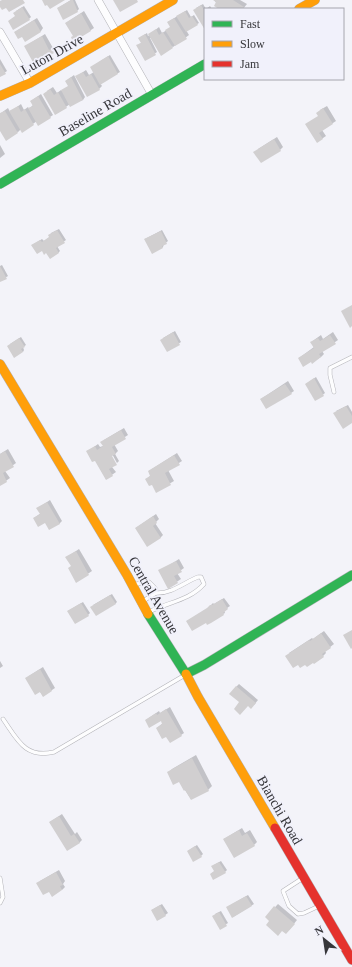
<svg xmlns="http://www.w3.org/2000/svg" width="352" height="967" viewBox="0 0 352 967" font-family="Georgia,serif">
	<rect width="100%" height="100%" fill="#f3f3f9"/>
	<!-- shadow -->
	<g fill="#0003">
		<path d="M71,0H75L79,9L77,11L58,8Z"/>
		<path d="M214,0H240L247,4L243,9H221Z"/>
		<path d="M203,4L206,9L205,28L196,8Z"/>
		<path d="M24,6L31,17L29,19L16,16V11Z"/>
		<path d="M210,6L212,9H206Z"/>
		<path d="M187,10L191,17L194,15L199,23L186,30L189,35L173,47L151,38H150L157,52L145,60L139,44L142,43L141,37L147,33L148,36L159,27L162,33L167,30L171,27L168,22Z"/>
		<path d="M84,11L94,28L74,41V36L66,23Z"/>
		<path d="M37,18L43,28L41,31L26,40L23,35L15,32Z"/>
		<path d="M45,34L53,48L54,47L56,50L53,52L26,46Z"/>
		<path d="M110,55L120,72L100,83L102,86L99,89L77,76L86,70L89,75L94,72L93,66Z"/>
		<path d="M0,59L7,71L0,76Z"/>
		<path d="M74,75L85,97L83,100L70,104L56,114L47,91L53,87L57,93L61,90L62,91L69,86L66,81Z"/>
		<path d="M41,94L53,115L50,117L37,121L23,131L21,129L18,132L0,129L1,113L8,108L10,112L21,104L24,110L28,107L29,109L33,105L31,101Z"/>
		<path d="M327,106L336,121L322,130L326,136L317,142L320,110Z"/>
		<path d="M277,137L283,147L280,150L258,149Z"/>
		<path d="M0,145L5,154L0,158Z"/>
		<path d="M59,229L66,240L57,246L60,251L58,253L47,252L34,244L42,239L44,241L50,237L51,233Z"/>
		<path d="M162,230L168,241L164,244L163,247L152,252L145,239Z"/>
		<path d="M2,265L8,276L0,281V266Z"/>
		<path d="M175,331L181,342L168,351L163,338Z"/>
		<path d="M333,332L338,340L322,351L324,354L321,357L312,362L311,361L299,358L314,347L312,342L314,340L321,335L323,339Z"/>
		<path d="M21,337L26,345L23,347L24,350L23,352L10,344Z"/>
		<path d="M316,377L325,393L316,400L306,384Z"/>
		<path d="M288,381L294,391L291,393L261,399Z"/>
		<path d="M348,405L352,412V422L336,411Z"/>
		<path d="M124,428L128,435L114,444L118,451L115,454L119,461L117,463L111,452L112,467L116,472L106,479L95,459L87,452L98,444L100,447L103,446L104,440Z"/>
		<path d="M8,449L16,463L5,471L10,478L0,485V454Z"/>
		<path d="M177,453L182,461L168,470L174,481L157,491L152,483L147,479L151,475L149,471Z"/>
		<path d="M50,500L62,521L59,524L34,518L41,513L38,508Z"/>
		<path d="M156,514L159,519L155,523L163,535L160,538L136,528Z"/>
		<path d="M79,549L92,571L77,581L72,566L67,557Z"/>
		<path d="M179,559L184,568L177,573L181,579L169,587L160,571Z"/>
		<path d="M112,594L117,602L115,604L93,605Z"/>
		<path d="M224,598L230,606L224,610L225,613L206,622L209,607L213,603L214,604Z"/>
		<path d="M83,602L90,613L88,615L68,611Z"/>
		<path d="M324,631L334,644L325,651L326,653L323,656L305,663L289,653L312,638L313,639Z"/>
		<path d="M0,661L3,666L0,668Z"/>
		<path d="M43,667L55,688L43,696L29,676Z"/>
		<path d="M239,684L258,700L254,705H248L241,702L236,687Z"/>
		<path d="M170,707L184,733L181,735L166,736L157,728L163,723L161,720H146L159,711L160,713Z"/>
		<path d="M196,755L212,786L208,790L191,799L179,781L168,773L172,769Z"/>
		<path d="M62,814L75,834L77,832L82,840L79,843L50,822Z"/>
		<path d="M242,828L245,833L250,830L257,842L254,845L224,839Z"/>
		<path d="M197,845L203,854L201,856L188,851Z"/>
		<path d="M221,861L227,870L225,872L215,871L214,865Z"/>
		<path d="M59,870L65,881L63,884L65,887L62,890L40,881Z"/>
		<path d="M248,895L254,904L233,917L229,906Z"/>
		<path d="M162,904L168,913L158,920L152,910Z"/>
		<path d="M278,904L297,920L289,930L271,921L266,917Z"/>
		<path d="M221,911L228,923L220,928L215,914Z"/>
	</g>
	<!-- building -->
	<g fill="#d1cfd0">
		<path d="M2,0H23L25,3L9,12L6,8L2,10L0,7V1Z"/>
		<path d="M42,0H65L50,9L47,5L45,6Z"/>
		<path d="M71,0H73L78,12L63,20L57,8Z"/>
		<path d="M113,0H137L138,2L120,12Z"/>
		<path d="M213,0H233L244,7L243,9H219L214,6L216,2Z"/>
		<path d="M201,5L204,10L205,9V30L193,10Z"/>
		<path d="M22,7L30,20L13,30L8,21L15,16L13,13Z"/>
		<path d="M185,11L189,18L192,16L198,25L186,32L176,16Z"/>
		<path d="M81,13L91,31L73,42L71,37L73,36L65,23Z"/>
		<path d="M174,18L187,39L175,46L165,30L170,27L167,22Z"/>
		<path d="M34,20L41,32L25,42L22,37L18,39L14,32Z"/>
		<path d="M156,29L159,35L163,32L173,48L161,56L148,34Z"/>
		<path d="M145,34L156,55L145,61L136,45L141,43L138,38Z"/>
		<path d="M42,36L49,50L51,49L54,53L34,64L24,46Z"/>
		<path d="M108,56L118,74L100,85L90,67Z"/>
		<path d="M0,64L6,74L0,77Z"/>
		<path d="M83,72L86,77L91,74L100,90L87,97L75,76Z"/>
		<path d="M71,77L83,100L70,107L61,90L68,86L65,81Z"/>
		<path d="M50,89L54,95L58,92L67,108L55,115L43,94Z"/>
		<path d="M38,96L51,118L38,126L28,108L33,106L30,101Z"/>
		<path d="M18,106L21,112L25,109L34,125L22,133L9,111Z"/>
		<path d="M323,108L333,124L319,133L323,139L317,143L305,124L318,116L316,113Z"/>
		<path d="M5,111L18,133L6,141L0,131V113Z"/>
		<path d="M274,139L281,151L261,163L253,152Z"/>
		<path d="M57,230L65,243L56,248L59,253L50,259L46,253L44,255L42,251L37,254L31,245L40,240L42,242L49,237L48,235Z"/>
		<path d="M161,231L167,244L162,246L163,248L152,254L144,239Z"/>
		<path d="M0,266L7,279L0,282Z"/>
		<path d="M352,305V326L350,328L341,311Z"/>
		<path d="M173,332L180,345L167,352L160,340Z"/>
		<path d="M330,335L336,344L319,354L321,357L312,364L311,362L303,367L298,358L314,348L310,342L318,338L320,341Z"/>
		<path d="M19,338L25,347L21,349L23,352L14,358L7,346Z"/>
		<path d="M314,378L324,396L315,401L305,384Z"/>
		<path d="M285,384L292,394L266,409L260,399Z"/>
		<path d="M346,406L352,416V423L343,429L333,413Z"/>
		<path d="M121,430L126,439L112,447L116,454L112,456L117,465L109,469L113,476L106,480L95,461L92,462L86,451L95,446L97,450L103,446L100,442Z"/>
		<path d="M5,451L14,467L3,473L7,482L0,486V454Z"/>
		<path d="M174,455L180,465L165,473L171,485L156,493L152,485L149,486L145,479L150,476L148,471Z"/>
		<path d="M47,502L60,524L49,530L45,523L38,527L33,518L40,514L36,508Z"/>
		<path d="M153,516L157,523L153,526L161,538L147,547L135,528Z"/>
		<path d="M76,551L89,575L76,583L68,568L71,566L65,557Z"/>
		<path d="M176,561L182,572L174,576L178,583L168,589L158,570Z"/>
		<path d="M110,595L116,604L96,616L90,607Z"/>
		<path d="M222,599L228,609L223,613L224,615L211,623L207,625L206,623L192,631L186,621L207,608L210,605H212Z"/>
		<path d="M81,603L89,616L75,624L67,611Z"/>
		<path d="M352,630V648L351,649L343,635Z"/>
		<path d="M321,633L331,648L322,654L324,657L314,664L313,663L307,667L305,665L300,668L298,665L293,668L285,656L309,640L310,641Z"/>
		<path d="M40,669L52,691L43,697L40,692L35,695L25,678Z"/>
		<path d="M236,686L256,703L251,709L248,706L240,715L234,709L239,702L229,694Z"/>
		<path d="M166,709L182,736L170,743L166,737L162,739L156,728L162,724L161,721L149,728L145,720L156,713L157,715Z"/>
		<path d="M192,758L209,791L191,800L185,790L184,791L179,782L173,785L167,772Z"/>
		<path d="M59,816L71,836L74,834L80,843L67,851L49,822Z"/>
		<path d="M239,830L242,836L247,833L255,846L234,858L223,839Z"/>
		<path d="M195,846L202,857L193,862L187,851Z"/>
		<path d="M219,862L226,873L213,880L210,874L214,871L211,866Z"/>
		<path d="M56,872L63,885L60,886L62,890L52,897L49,892L43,895L36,883Z"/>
		<path d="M246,896L252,906L232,918L226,907Z"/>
		<path d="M160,905L166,916L157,921L151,910Z"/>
		<path d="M274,906L295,924L286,934L282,931L278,936L266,925L269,921L265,917Z"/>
		<path d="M219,912L227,926L220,930L212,916Z"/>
	</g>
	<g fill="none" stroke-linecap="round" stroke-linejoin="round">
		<defs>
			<g id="lane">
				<path d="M334,392L330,375V368L352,357"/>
				<path d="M134,585L144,582H149L155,588L156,593L143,601"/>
				<path d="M149,612C167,602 189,601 204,584L201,577H198C185,582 171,594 156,593"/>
				<path d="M3,719C17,739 25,759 54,752L185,675"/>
				<path d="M0,878L3,897L0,903"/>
				<path d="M303,878L283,891L289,906L298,914L304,913L319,906"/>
			</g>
			<g id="street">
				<path d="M98,0L152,95"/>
				<path d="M0,32L30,83"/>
			</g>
			<g id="fast">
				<path d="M0,184L205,64"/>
				<path d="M148,614L186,674L204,665L352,575"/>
			</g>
			<g id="slow">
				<path d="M299,9L315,0"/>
				<path d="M0,96L30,83L173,0"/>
				<path d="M0,364L127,575L148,614"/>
				<path d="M186,674L198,697L275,828"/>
			</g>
			<path id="jam" d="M275,828L352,960"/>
		</defs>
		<!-- lane casing -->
		<use href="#lane" stroke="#b3b3b8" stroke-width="4.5"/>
		<!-- street casing -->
		<use href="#street" stroke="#b3b3b8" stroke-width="8"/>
		<!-- fast casing -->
		<use href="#fast" stroke="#b3b3b8" stroke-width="10"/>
		<!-- slow casing -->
		<use href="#slow" stroke="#b3b3b8" stroke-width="10"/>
		<!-- jam casing -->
		<use href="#jam" stroke="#b3b3b8" stroke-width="10"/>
		<!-- lane -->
		<use href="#lane" stroke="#fdfdfe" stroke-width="3.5"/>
		<!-- street -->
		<use href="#street" stroke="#fdfdfe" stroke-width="7"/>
		<!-- fast -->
		<use href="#fast" stroke="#30b455" stroke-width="9"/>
		<!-- slow -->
		<use href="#slow" stroke="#ff9f0a" stroke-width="9"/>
		<!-- jam -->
		<use href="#jam" stroke="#e5322d" stroke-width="9"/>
	</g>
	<g text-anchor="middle" stroke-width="3.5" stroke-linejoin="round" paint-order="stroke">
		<!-- street labels -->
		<g font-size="14" fill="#36363a" stroke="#f1f1fb">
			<text transform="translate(52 54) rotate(-29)" y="5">Luton Drive</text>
			<text transform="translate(95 112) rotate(-30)" y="5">Baseline Road</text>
			<text transform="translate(154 595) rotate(60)" y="5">Central Avenue</text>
			<text transform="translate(280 810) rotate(60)" y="5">Bianchi Road</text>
		</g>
	</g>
	<!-- legend -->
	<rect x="204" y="8" width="140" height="72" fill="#f1f1fb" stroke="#a6a6ae"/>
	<rect x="212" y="21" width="20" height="6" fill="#30b455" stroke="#a6a6ae"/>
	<text x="240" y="28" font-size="12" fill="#36363a">Fast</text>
	<rect x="212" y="41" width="20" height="6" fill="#ff9f0a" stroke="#a6a6ae"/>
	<text x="240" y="48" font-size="12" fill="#36363a">Slow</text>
	<rect x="212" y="61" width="20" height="6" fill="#e5322d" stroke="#a6a6ae"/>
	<text x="240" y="68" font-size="12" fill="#36363a">Jam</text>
	<!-- north arrow -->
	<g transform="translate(324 939) rotate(330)" stroke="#f1f1fb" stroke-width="3" paint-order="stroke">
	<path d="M0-3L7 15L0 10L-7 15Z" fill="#36363a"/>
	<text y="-6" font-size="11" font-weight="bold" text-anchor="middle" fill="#36363a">N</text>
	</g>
</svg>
